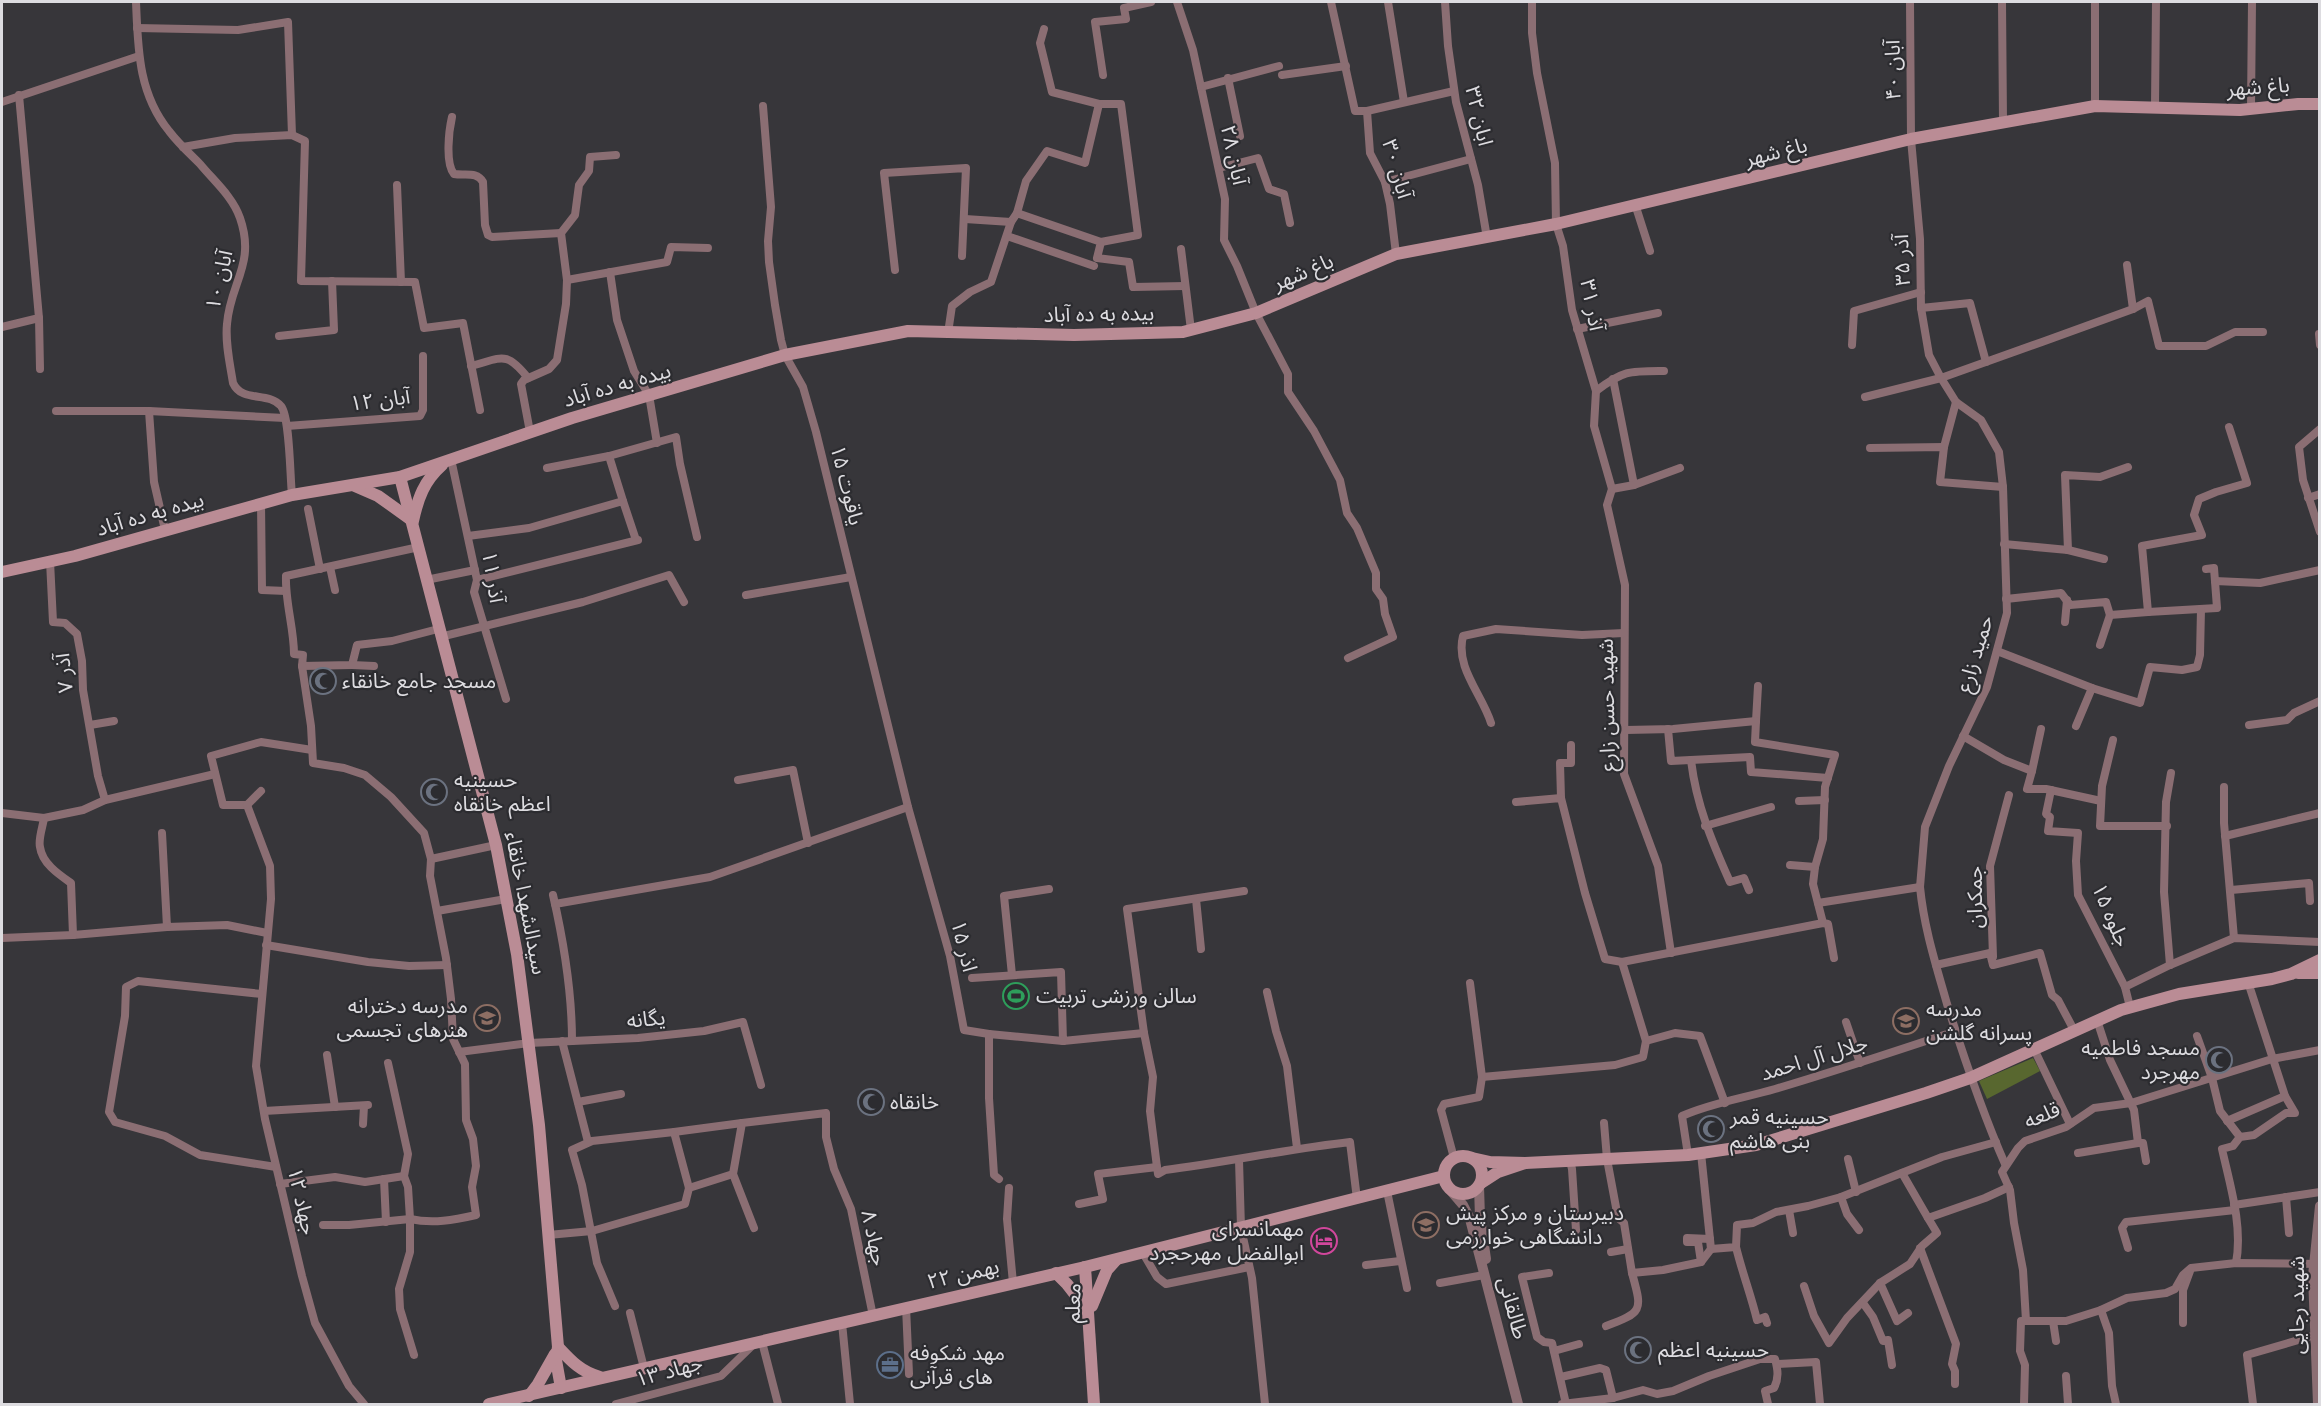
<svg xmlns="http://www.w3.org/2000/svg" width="2321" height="1406" viewBox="0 0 2321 1406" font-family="'Varela Round','Noto Sans Arabic',sans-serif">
	<rect width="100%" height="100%" fill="#37363a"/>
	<!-- green -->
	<path fill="#58672f" d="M2033,1058L2040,1071L1987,1099L1979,1081Z"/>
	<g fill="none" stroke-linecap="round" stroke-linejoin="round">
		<!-- minor -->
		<g stroke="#8b6e73" stroke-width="8">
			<path d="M136,2C138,48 138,93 169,131C178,143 189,153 200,164C214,181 233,197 240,218C256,264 230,283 227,324C225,343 230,364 233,383C242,403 268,391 281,406C290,417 290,478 292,495"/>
			<path d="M1177,2L1193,50L1225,199L1224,240L1237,266L1256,313L1288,374V392L1314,431L1340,480L1347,513L1357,528L1376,573V589L1383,599L1385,614L1393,637L1348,658"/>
			<path d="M1331,2L1355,111H1367L1370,153L1385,182L1390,204L1396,254"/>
			<path d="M1388,2L1404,102"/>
			<path d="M1445,2L1448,46L1456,102L1478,185L1487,238"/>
			<path d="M1532,2V33L1537,73L1555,163L1556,224L1563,246L1572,310L1596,391"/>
			<path d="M1910,2L1911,139L1920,239L1921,308L1929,355L1941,378L2042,342L2133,309L2148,301L2159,346H2206L2235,332H2263"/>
			<path d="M2002,2L2003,121"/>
			<path d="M137,28L238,30L288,22L292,135"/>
			<path d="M1044,29L1040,43L1052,92L1099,104H1121L1138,235L1101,242"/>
			<path d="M1103,75L1095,22L1126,19L1124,8L1151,2"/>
			<path d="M1282,75L1346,66"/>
			<path d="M1228,78L1240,136"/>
			<path d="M1201,87L1279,66"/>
			<path d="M2,102L139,56"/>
			<path d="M763,106L771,207L768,241L769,262L775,305L781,340L785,355L803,387L816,432L908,807L950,956L964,1030L989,1034"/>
			<path d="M2095,106V2"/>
			<path d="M2155,106L2156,2"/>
			<path d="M2251,109L2252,2"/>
			<path d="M1367,111L1454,91"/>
			<path d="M452,117C449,130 445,163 454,174C465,176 477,171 483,182L485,225L488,235L492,237L561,233"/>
			<path d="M183,147L235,138L292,135L305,141L301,281L415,282L424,328L463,323L480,410"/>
			<path d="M1219,168L1258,158L1269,189L1284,194L1290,223"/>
			<path d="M1385,182L1471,159"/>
			<path d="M397,185L401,282"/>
			<path d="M1635,204L1650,251"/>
			<path d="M1017,213L1026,181L1047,151L1085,163L1099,104"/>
			<path d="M965,219L1011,222L1017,213L1101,242L1097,258L1129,262L1133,287L1185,286"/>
			<path d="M1007,236L1094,266"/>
			<path d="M1181,249L1191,330"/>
			<path d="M2127,265L2133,309"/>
			<path d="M895,270L884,173L966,168L962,256"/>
			<path d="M610,272L617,320L634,371L649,395L657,443"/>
			<path d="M567,280L667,262L671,247L708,248"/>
			<path d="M1921,308L1970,303L1986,362"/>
			<path d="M39,318L40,369"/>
			<path d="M2,327L39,318L19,95"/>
			<path d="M1577,329L1658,313"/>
			<path d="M948,333L952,306L970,292L991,282L1011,222"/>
			<path d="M2319,334L2320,345"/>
			<path d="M279,336L334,330L332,281"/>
			<path d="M1852,345L1854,311L1921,292"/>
			<path d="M471,366C502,358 506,350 528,378"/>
			<path d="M1613,379L1634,485"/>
			<path d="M1865,397L1941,378L1956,402L1981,420L1999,452L2003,487L2007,613L1987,687L1949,766L1925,827L1920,887"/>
			<path d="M56,411H149L285,418"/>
			<path d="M149,411L154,482L165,530"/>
			<path d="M287,426L420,416L423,410V356"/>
			<path d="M2320,429L2299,447L2303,480L2320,532"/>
			<path d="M530,432L521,384L524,380L549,369L557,360L566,304L567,280L561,233L575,215L579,185L589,171L590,157L616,155"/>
			<path d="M1944,447L1956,402"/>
			<path d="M1870,448L1944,447L1940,482L2003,487"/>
			<path d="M609,456L623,501"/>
			<path d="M451,459L477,580L474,592L506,699"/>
			<path d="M547,468L609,456L676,437L680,464L697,537"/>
			<path d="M1612,489L1607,505L1625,585L1624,774L1658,866L1671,953"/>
			<path d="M1612,489L1594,426L1596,391C1624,370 1630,371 1664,371"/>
			<path d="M1612,489L1634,485L1680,468"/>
			<path d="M2308,498L2320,494"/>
			<path d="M261,503L262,590L286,591"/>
			<path d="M308,509L320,569"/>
			<path d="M468,536L529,528L623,501L636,540"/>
			<path d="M2004,544L2068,550L2104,559"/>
			<path d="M419,547L286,576C285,602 294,628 294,654L303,655L302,666L352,665L357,645L392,641L438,629"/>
			<path d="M2068,550L2065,475L2100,477L2128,467"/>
			<path d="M330,567L335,590"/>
			<path d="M426,580L475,570"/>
			<path d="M477,580L638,540"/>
			<path d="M2215,581L2260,583L2320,570"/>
			<path d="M746,595L851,577"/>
			<path d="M2006,599L2061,593L2070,605L2106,602L2110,615L2148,612L2142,546L2202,535L2194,515L2199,499L2216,492L2247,483L2229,427"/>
			<path d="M2148,612L2217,608L2214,568L2206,569"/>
			<path d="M2065,622L2067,600"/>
			<path d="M440,637L583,602L669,575L684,602"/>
			<path d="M2100,645L2110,615"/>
			<path d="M1997,651L2092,688L2140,703L2150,667L2182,670L2197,667L2200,655L2201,609"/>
			<path d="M352,665L374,666"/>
			<path d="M302,666L311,726L313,763L344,768L365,775L391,797L424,833L431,859L430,876L446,958L451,999L453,1039L465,1064L466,1120L473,1139L476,1166L472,1187L476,1215C454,1220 433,1224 410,1219L408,1187L404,1176L408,1154L388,1063"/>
			<path d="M1756,721L1758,686"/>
			<path d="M1491,723C1482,694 1455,668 1463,636L1496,629L1582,635L1624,633"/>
			<path d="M90,725L114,721"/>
			<path d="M2249,725L2287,720L2294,713L2320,701"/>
			<path d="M2076,726L2092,688"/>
			<path d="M1668,729L1671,761L1750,757L1751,772L1828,778"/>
			<path d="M1626,730L1673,729L1756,721L1755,742L1835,755L1825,787L1823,839L1815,867L1813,884L1823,923L1828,924L1834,958"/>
			<path d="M1963,736L2004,760L2032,771L2027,789H2046L2101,801"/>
			<path d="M2113,740L2102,786L2100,826H2167"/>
			<path d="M312,750L261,742L211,756L223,805H247L270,866L271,899L256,1066L265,1119L302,1276L315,1323L349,1386L364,1404"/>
			<path d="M1691,760C1696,804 1712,842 1730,882L1744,878L1749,890"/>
			<path d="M2032,771L2041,729"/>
			<path d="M738,780L793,770L808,843"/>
			<path d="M2224,787V823L2234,938"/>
			<path d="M2051,790L2046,814L2050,817L2048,831L2078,833L2076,861L2078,895L2125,987L2130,1007"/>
			<path d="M1561,798L1560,763H1571V745"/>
			<path d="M105,800L215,774"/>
			<path d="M1799,801L1825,800"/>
			<path d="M1516,802L1561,798L1585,893L1605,959L1622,962"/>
			<path d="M247,805L261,791"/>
			<path d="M2,813L44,818L83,810L105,800L98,776L83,690L82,661L77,634L65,623L53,622L50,561"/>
			<path d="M1705,826L1771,807"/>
			<path d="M162,833L167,927L227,925L267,933"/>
			<path d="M2225,836L2320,813"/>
			<path d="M431,859L496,845"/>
			<path d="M1790,865L1815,867"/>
			<path d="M2231,890L2309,883L2310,901"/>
			<path d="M553,895C564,943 572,992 572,1041"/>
			<path d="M1196,899L1201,949"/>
			<path d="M1818,903L1920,887C1924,928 1936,965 1947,1004C1964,1058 1982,1112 2005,1164"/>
			<path d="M555,904L710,877L908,807"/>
			<path d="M437,911L506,899"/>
			<path d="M73,935L167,927"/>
			<path d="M2,938L73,935L71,883C58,874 42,863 40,847C38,839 43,826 44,818"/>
			<path d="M266,945L368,962L409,966L447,965"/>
			<path d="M1993,957L1990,866L2009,795"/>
			<path d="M1936,965L1990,953L1993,965L2040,953L2052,995L2058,1000L2075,1032"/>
			<path d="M2170,965L2164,892L2166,802L2171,773"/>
			<path d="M1012,975L1004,896L1049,889"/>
			<path d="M972,978L1061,972L1063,1041L1144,1033"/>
			<path d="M2125,987L2170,965L2234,938L2320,942"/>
			<path d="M1267,992L1276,1031L1287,1066L1297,1148"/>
			<path d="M262,994L138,981L126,987L125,1016L109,1112L115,1122L165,1136L200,1155L276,1167"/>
			<path d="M2097,1020L2110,1060L2134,1110L2138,1143H2143L2146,1161"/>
			<path d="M1846,1022L1860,1063"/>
			<path d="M2197,1036L2212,1078L2220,1111L2240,1137"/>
			<path d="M562,1041L588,1142"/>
			<path d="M2034,1049L2070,1124"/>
			<path d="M459,1052L529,1043L638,1038L704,1031L743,1022L761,1085"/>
			<path d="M327,1055L335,1107"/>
			<path d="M1482,1077L1615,1065L1643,1057L1646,1041"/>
			<path d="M578,1102L621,1094"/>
			<path d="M1725,1103L1700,1036L1675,1033L1646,1041L1622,962L1823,923"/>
			<path d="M264,1111L368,1105"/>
			<path d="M2227,1121L2285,1096"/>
			<path d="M1604,1123L1607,1159L1618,1218L1624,1223L1632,1273L1663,1270L1701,1262L1711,1249"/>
			<path d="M363,1124L364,1106"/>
			<path d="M1701,1153L1711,1249"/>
			<path d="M2078,1153L2138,1143"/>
			<path d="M1688,1155L1682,1116C1711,1103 1744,1098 1775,1089C1836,1071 1896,1051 1956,1031"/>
			<path d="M1454,1158L1441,1110L1444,1104L1479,1097L1482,1077L1470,983"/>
			<path d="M1848,1159L1856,1192"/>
			<path d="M1239,1160L1241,1228L1252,1278L1265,1404"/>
			<path d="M1570,1161L1572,1169L1576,1230"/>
			<path d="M1157,1167L1150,1111L1153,1077L1144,1033L1127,909L1244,891"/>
			<path d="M1902,1173L1928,1218L1985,1198L2009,1187"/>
			<path d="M384,1179L386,1222"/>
			<path d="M999,1179L994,1175L989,1098V1034L1063,1041"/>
			<path d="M280,1184L335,1177L365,1182L404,1176"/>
			<path d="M689,1188L733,1174"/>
			<path d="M1009,1188L1007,1219L1013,1283"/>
			<path d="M1387,1191L1407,1288"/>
			<path d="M1841,1197L1847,1214L1859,1230"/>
			<path d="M2286,1197L2289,1233"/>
			<path d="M1079,1204L1103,1199L1098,1174L1157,1167L1158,1174L1165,1170C1227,1162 1288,1149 1350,1142L1357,1199"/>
			<path d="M2234,1205L2320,1192"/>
			<path d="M1789,1210L1793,1233"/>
			<path d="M323,1225H349L410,1219V1252L399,1289L400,1309L414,1355"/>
			<path d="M754,1228L733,1174L742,1123L826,1113V1137L834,1169L851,1209L873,1316"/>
			<path d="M548,1235L592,1231L685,1204L689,1188L674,1132L742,1123"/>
			<path d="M1736,1247C1742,1272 1751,1295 1757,1320L1765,1317L1767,1323"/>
			<path d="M1920,1248L1956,1344L1952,1364L1955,1371V1384"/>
			<path d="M2128,1248L2122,1228L2126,1222L2235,1210"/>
			<path d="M1711,1249L1736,1247L1737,1225L1753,1223L1776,1212L1808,1206L1841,1197L1942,1157L1996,1142"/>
			<path d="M1611,1252L1628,1249"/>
			<path d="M1143,1253L1157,1277L1166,1284L1249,1267"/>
			<path d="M1701,1262L1698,1242H1687V1238L1710,1239"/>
			<path d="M2236,1263C2243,1226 2230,1185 2222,1149L2233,1146L2240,1137L2254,1135L2286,1113H2295L2285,1096L2248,982"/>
			<path d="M1366,1265L1400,1261"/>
			<path d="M1549,1273L1522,1277L1537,1337L1544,1342L1552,1343L1566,1404"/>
			<path d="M1440,1283L1484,1275"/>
			<path d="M1880,1283L1897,1321L1908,1313"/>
			<path d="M1804,1286L1814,1316L1829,1343L1847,1318L1880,1283L1910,1264L1922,1246L1937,1233L1928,1218"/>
			<path d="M1863,1303L1873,1317L1883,1341L1888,1340L1892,1365"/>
			<path d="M615,1306L597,1263L582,1185L572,1150L592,1141L674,1132"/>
			<path d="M906,1307L909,1374"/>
			<path d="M630,1313L644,1368"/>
			<path d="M2026,1321L2023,1270L2014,1223L2010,1190L2002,1172L2018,1148L2025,1141L2066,1127L2094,1108L2131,1103L2272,1059L2320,1050"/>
			<path d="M2053,1321L2056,1341"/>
			<path d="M842,1323L850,1404"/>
			<path d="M2183,1323V1290L2190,1271"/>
			<path d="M1606,1326C1644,1312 1642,1310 1632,1273"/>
			<path d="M762,1342L778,1404"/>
			<path d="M1554,1351L1579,1344"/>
			<path d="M1777,1364L1816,1362L1820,1404"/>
			<path d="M2066,1376L2068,1404"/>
			<path d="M1561,1377L1600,1368L1606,1370L1613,1398"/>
			<path d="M616,1404L721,1376L754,1344"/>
			<path d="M1562,1404L1613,1398L1643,1390L1657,1394L1673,1391L1709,1376L1760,1359H1775C1778,1370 1779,1378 1774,1388L1765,1391L1768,1404"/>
			<path d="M2024,1404L2025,1365L2020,1351L2021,1321H2066L2101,1310"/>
			<path d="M2116,1404L2112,1386L2109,1333L2101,1310L2127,1298L2166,1293L2175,1289L2183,1275L2191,1268L2236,1263L2320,1264"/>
			<path d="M2253,1404L2247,1355L2319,1334"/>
		</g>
		<!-- tertiary -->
		<g stroke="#8b6e73" stroke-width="10">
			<path d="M1479,1186L1480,1218L1486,1259"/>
			<path d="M1451,1191L1463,1205L1470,1219L1518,1404"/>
			<path d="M2318,1404L2313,1276L2320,1206"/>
		</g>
		<!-- secondary -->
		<g stroke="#ba8c95" stroke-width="12">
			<path d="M400,477L496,845L517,954L539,1125L558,1347L556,1360L561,1388"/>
			<path d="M355,486L378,496L413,521C418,498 424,481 442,465"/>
			<path d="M2,572L75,556L292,495L400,477L572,418L785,355L908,331L1074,335L1183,332L1256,313L1396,254L1556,224L1911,139L2095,106L2240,110L2298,104H2320"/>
			<path d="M2298,973H2320"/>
			<circle cx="1463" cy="1175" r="19"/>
			<path d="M1472,1158L1490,1162L1525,1163L1498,1172L1481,1183"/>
			<path d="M1525,1163L1688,1155L1756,1145L1926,1093L1970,1078L2121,1010L2179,994L2272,979L2291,974L2320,960"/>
			<path d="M1085,1267L1094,1404"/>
			<path d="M1056,1273L1067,1284L1088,1311"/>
			<path d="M1092,1306L1107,1270L1116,1260"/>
			<path d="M558,1347C571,1361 581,1372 600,1377"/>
			<path d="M529,1396L538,1384L555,1354"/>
			<path d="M489,1404L1085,1267L1444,1176"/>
		</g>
	</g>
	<!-- icons -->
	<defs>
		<symbol id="mosque-ring" viewBox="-11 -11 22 22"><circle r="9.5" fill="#2c2c30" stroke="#6b7280" stroke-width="1.5"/><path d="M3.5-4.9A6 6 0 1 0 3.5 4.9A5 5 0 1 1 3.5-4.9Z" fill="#6b7280"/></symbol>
		<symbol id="stadium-ring" viewBox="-11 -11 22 22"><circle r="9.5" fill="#2c2c30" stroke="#2e9e5b" stroke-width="1.5"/><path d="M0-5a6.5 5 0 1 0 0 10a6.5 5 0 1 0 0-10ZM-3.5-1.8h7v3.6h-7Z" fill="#2e9e5b"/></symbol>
		<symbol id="school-ring" viewBox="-11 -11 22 22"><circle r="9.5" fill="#2c2c30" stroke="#8d6e63" stroke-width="1.5"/><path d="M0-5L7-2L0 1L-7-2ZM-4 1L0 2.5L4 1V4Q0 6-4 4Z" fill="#8d6e63"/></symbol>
		<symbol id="hotel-ring" viewBox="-11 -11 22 22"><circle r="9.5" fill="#2c2c30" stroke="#d1479c" stroke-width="1.5"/><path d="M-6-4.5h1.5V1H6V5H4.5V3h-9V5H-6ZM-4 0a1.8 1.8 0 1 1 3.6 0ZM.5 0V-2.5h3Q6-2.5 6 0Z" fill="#d1479c"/></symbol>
		<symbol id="office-ring" viewBox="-11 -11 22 22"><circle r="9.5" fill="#2c2c30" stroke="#5c6f8a" stroke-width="1.5"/><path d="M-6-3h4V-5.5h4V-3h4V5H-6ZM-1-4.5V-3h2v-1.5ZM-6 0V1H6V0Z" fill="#5c6f8a"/></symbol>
	</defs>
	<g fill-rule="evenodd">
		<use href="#mosque-ring" x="308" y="666" width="30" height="30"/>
		<use href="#mosque-ring" x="419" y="777" width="30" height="30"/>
		<use href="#stadium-ring" x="1001" y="981" width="30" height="30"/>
		<use href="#school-ring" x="472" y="1003" width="30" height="30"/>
		<use href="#school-ring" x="1891" y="1006" width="30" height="30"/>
		<use href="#mosque-ring" x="2204" y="1045" width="30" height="30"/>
		<use href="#mosque-ring" x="856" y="1087" width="30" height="30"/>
		<use href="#mosque-ring" x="1696" y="1114" width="30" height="30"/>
		<use href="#school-ring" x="1411" y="1210" width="30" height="30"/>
		<use href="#hotel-ring" x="1309" y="1226" width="30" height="30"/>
		<use href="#mosque-ring" x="1623" y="1335" width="30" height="30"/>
		<use href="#office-ring" x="875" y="1350" width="30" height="30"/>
	</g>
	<g text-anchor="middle" stroke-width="4.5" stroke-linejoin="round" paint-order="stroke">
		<!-- street labels -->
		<g font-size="21" fill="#dddce0" stroke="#2c2c30">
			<text transform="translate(1893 70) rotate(-91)" y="7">آبان ۴۰</text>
			<text transform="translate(2258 87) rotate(-4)" y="7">باغ شهر</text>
			<text transform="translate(1479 116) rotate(77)" y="7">ابان ۳۲</text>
			<text transform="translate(1776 152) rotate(-14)" y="7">باغ شهر</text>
			<text transform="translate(1234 155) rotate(78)" y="7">آبان ۲۸</text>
			<text transform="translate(1397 169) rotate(74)" y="7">آبان ۳۰</text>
			<text transform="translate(1902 260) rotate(-92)" y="7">آذر ۳۵</text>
			<text transform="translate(1303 272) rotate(-23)" y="7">باغ شهر</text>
			<text transform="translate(219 280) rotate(-77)" y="7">آبان ۱۰</text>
			<text transform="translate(1592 305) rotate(79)" y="7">آذر ۳۱</text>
			<text transform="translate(1099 314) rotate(-1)" y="7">بیده به ده آباد</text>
			<text transform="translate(617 385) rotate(-16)" y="7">بیده به ده آباد</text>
			<text transform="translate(380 400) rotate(-7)" y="7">آبان ۱۲</text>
			<text transform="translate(847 485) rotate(76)" y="7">یاقوت ۱۵</text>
			<text transform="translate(150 514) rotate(-16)" y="7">بیده به ده آباد</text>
			<text transform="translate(493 577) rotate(81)" y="7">آذر ۱۱</text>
			<text transform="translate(1975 654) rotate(-73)" y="7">حمید زارع</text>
			<text transform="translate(64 673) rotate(-96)" y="7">آذر ۷</text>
			<text transform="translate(1607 705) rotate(-91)" y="7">شهید حسن زارع</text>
			<text transform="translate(1975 897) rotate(-90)" y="7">جمکران</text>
			<text transform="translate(526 903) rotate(79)" y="7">سیدالشهدا خانقاء</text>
			<text transform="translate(2111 915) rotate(67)" y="7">جلوه ۱۵</text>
			<text transform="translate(964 946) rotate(76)" y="7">اذر ۱۵</text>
			<text transform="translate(646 1019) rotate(-5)" y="7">یگانه</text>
			<text transform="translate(1814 1058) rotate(-17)" y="7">جلال آل احمد</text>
			<text transform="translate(2042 1115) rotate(-23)" y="7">قلعه</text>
			<text transform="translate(302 1201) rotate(77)" y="7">جهاد ۱۲</text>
			<text transform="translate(874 1238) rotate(78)" y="7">جهاد ۸</text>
			<text transform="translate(963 1274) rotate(-13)" y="7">۲۲ بهمن</text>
			<text transform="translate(1073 1303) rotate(-88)" y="7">معلم</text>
			<text transform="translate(2297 1305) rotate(-90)" y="7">شهید رجایی</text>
			<text transform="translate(1513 1308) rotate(75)" y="7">طالقانی</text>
			<text transform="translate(669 1371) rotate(-15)" y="7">جهاد ۱۳</text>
		</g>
		<!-- poi labels -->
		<g font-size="21" fill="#dddce0" stroke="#2c2c30" text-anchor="start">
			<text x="342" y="688">مسجد جامع خانقاء</text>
			<text x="454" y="787">حسینیه<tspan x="454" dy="24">اعظم خانقاه</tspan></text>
			<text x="1036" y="1003">سالن ورزشی تربیت</text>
			<text x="468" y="1013" text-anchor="end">مدرسه دخترانه<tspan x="468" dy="24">هنرهای تجسمی</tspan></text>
			<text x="1926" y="1016">مدرسه<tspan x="1926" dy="24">پسرانه گلشن</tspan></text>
			<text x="2200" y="1055" text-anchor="end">مسجد فاطمیه<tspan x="2200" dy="24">مهرجرد</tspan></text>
			<text x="890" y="1109">خانقاه</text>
			<text x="1730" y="1124">حسینیه قمر<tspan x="1730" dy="24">بنی هاشم</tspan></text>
			<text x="1446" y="1220">دبیرستان و مرکز پیش<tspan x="1446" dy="24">دانشگاهی خوارزمی</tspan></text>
			<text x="1304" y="1236" text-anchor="end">مهمانسرای<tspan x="1304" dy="24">ابوالفضل مهرحجرد</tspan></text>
			<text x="1658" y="1357">حسینیه اعظم</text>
			<text x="910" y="1360">مهد شکوفه<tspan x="910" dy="24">های قرآنی</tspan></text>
		</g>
	</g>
	<!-- border -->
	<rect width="2321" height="1406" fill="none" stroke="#dddce0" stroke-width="6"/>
</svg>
